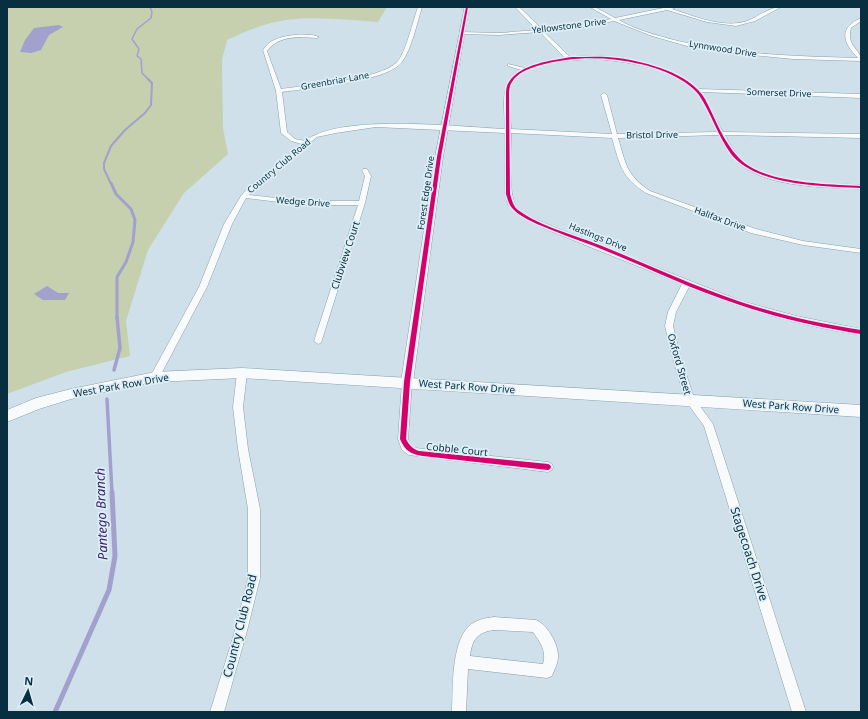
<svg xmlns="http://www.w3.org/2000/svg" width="868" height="719" viewBox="0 0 868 719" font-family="'Noto Sans',sans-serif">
	<rect width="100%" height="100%" fill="#cfe0ea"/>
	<!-- green -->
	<path fill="#c6d0af" d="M7,7H387L378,22C348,20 316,16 286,20C265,23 246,31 227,40L222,60L223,128L228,154L184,193L148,250L126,321L130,356L66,372L7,394Z"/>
	<!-- water -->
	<g fill="#a2a0cd">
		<path d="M59,25L63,27L49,35L41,50L31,53L20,52L25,40L34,28Z"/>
		<path d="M47,286L58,293H69L65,300H43L34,294Z"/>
	</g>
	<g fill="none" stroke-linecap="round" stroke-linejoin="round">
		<!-- stream-far4 -->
		<path stroke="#a2a0cd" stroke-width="1.5" d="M149,80L142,73L141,59L137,56L139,49L132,39L137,29L151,18L152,12L150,7"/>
		<!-- stream-far3 -->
		<path stroke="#a2a0cd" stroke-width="2" d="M111,184L104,169V163L111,146L125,130L145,113L151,105L152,83L148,79"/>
		<!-- stream-far2 -->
		<path stroke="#a2a0cd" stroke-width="3" d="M111,183L116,194L131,209L135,220L133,242L126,262L117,277V318"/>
		<!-- stream-far1 -->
		<g stroke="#a2a0cd" stroke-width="3.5">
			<path d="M114,370L120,348L117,317"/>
			<path d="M107,399L112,493"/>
		</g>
		<!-- stream -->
		<path stroke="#a2a0cd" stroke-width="5" d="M55,712L109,590L115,556L112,492"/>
		<defs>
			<g id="minor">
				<path d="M418,7H422C417,23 412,48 402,62C388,82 307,88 282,92L287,132L295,139L305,141C340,113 459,127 505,129C505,107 498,84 521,70L508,66V64L525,68L549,60L565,58L540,32L499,35L461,34L459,33L461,32L499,33L537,30L515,7H519L542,29L574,27L611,19L590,7H595L615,18L668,7H676L672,9C694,16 723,29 747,21C758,17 769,7 781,7L755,21L736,26L707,22L667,10L619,20C634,29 653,34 670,39C731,55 795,56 858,58C843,43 838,28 861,18V21L851,28C846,47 861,48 861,61L793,59L722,52L687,46L652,36L614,21L574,29L544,32L570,57C615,52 662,62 698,89L861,94V98L701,92L723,132L861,134V138L725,135C730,145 736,155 745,162C773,184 826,183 861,185V189C825,187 771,188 741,165C731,158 724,146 719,135L618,138C626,164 626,175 650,191L756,229L803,241L861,249V253L803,245L751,233L646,193C621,177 620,165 612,138L511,133C511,149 508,195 516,206C523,215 538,220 549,225L741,301L796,316L861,329V335C802,326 744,310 689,287L676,312L673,326L680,355L694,398L713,424L806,712H792L704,426L685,400L672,355L665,326L668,312L682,284L543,228L514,211L508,205L505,194V133L376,127L336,133L317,137L255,187L249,195L303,201H359L365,176L362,170L363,169H367L371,176L365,203L321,343L318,344L314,341L358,205H303L246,198L232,224L207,287L158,380H152L150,377L199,287L224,224L241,196L251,185L302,144L291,141L281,133L276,91L263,50C266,46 268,43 272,41C282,35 309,32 319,37L317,38C299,37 279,35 267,51L281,89C307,85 380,80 397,62C406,53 413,20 418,7ZM595,59C625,61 677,68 697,94C706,104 711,119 717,132L617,134L607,95L604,93L601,95L612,134L511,129C511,116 506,96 512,84C522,61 574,60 595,59Z"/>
				<path d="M242,369L245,370L247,373L243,407L248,449L260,509V578L247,631L224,712H210L235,631L248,578V509L238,449L233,407L237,373L239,370Z"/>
				<path d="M407,378L410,379L412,382L408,439L410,444L415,448L548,462L552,464L553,467L552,470L548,472L409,455L402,450L398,439L402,382L404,379Z"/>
				<path d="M494,617L536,620C547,624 559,645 558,657C558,664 554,670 552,676L547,678L468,669L466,712H452C453,688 451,646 468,627C475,620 485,618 494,617ZM494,630L533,632C540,642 547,651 543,664L470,656C472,640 477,632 494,630Z"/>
			</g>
			<path id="tertiary" d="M465,7H469L443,157L413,382L411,385L407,386L403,385L401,382L435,157Z"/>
			<path id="secondary" d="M242,368L861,405V417L242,378L155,382L71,399L39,409L7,422V410L36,398L71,389L155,372Z"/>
		</defs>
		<!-- minor casing -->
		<use href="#minor" stroke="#86a0ac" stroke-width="1"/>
		<!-- tertiary casing -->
		<use href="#tertiary" stroke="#86a0ac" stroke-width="1"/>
		<!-- secondary casing -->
		<use href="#secondary" stroke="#86a0ac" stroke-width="1"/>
		<!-- minor -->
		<use href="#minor" fill="#f8fafc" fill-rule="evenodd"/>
		<!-- tertiary -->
		<use href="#tertiary" fill="#f8fafc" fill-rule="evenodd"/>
		<!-- secondary -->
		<use href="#secondary" fill="#f8fafc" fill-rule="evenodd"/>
		<defs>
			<g id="cycleway">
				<path d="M466,7H468L441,157L410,382L406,439C409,445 413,449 419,451L548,464L550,465L551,467L550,469L548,470L423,456C411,454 405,451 400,439L404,382L437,157Z"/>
				<path d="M572,57C587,57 603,56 618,58C646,62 690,73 705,99C715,118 723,141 738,157C762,184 827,184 861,186V188C824,186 756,186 731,154C718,136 711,113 699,95C687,79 659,68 640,64C607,56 571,56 537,66C528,69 517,73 512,82C509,86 509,92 509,97L510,194C512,200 513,206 518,210C541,227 575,235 602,246C654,267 706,292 760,308C793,318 827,325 861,330V334C819,327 778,318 737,304C688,288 642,265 594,246C575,239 556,232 537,224C529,220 520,216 514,210C509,206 508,200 506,194V97C506,92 506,86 509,82C520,64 553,60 572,57Z"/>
			</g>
		</defs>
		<!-- cycleway casing -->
		<use href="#cycleway" stroke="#deeef7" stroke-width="3"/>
		<!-- cycleway -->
		<use href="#cycleway" fill="#d6006c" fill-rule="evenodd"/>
	</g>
	<g text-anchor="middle" stroke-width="3.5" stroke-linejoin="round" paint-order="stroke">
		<!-- far-street labels -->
		<g font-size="9" fill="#082f3f" stroke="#deeef7">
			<text transform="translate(569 26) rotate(-7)" y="3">Yellowstone Drive</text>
			<text transform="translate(723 49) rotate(9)" y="3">Lynnwood Drive</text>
			<text transform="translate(335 81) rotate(-10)" y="3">Greenbriar Lane</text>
			<text transform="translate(779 93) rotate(2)" y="3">Somerset Drive</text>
			<text transform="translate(652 135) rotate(-1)" y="3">Bristol Drive</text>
			<text transform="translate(279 166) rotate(-40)" y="3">Country Club Road</text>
			<text transform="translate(426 193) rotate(-82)" y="3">Forest Edge Drive</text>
			<text transform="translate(303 202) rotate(4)" y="3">Wedge Drive</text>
			<text transform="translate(720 219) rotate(20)" y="3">Halifax Drive</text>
			<text transform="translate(598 237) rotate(22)" y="3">Hastings Drive</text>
		</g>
		<!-- street labels -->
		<g font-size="10" fill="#082f3f" stroke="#deeef7">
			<text transform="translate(345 255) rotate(-72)" y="4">Clubview Court</text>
			<text transform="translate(680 364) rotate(74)" y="4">Oxford Street</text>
			<text transform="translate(121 385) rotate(-10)" y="4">West Park Row Drive</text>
			<text transform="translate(467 386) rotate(4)" y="4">West Park Row Drive</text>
			<text transform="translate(791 406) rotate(4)" y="4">West Park Row Drive</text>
			<text transform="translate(457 449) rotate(6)" y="4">Cobble Court</text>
		</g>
		<!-- near-street labels -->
		<g font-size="12" fill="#082f3f" stroke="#deeef7">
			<text transform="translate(749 554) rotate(72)" y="4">Stagecoach Drive</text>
			<text transform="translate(240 626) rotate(-76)" y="4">Country Club Road</text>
		</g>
		<!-- near-water labels -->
		<g font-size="13" font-style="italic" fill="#39256e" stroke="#deeef7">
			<text transform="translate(101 514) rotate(-92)" y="5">Pantego Branch</text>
		</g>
	</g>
	<!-- border -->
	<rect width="868" height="719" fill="none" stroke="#082f3f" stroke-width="16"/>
	<!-- north arrow -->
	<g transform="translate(28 691) rotate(5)" stroke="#deeef7" stroke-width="3" paint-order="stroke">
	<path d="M0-3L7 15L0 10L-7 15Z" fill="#082f3f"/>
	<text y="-6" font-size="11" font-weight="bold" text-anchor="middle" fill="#082f3f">N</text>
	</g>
</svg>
